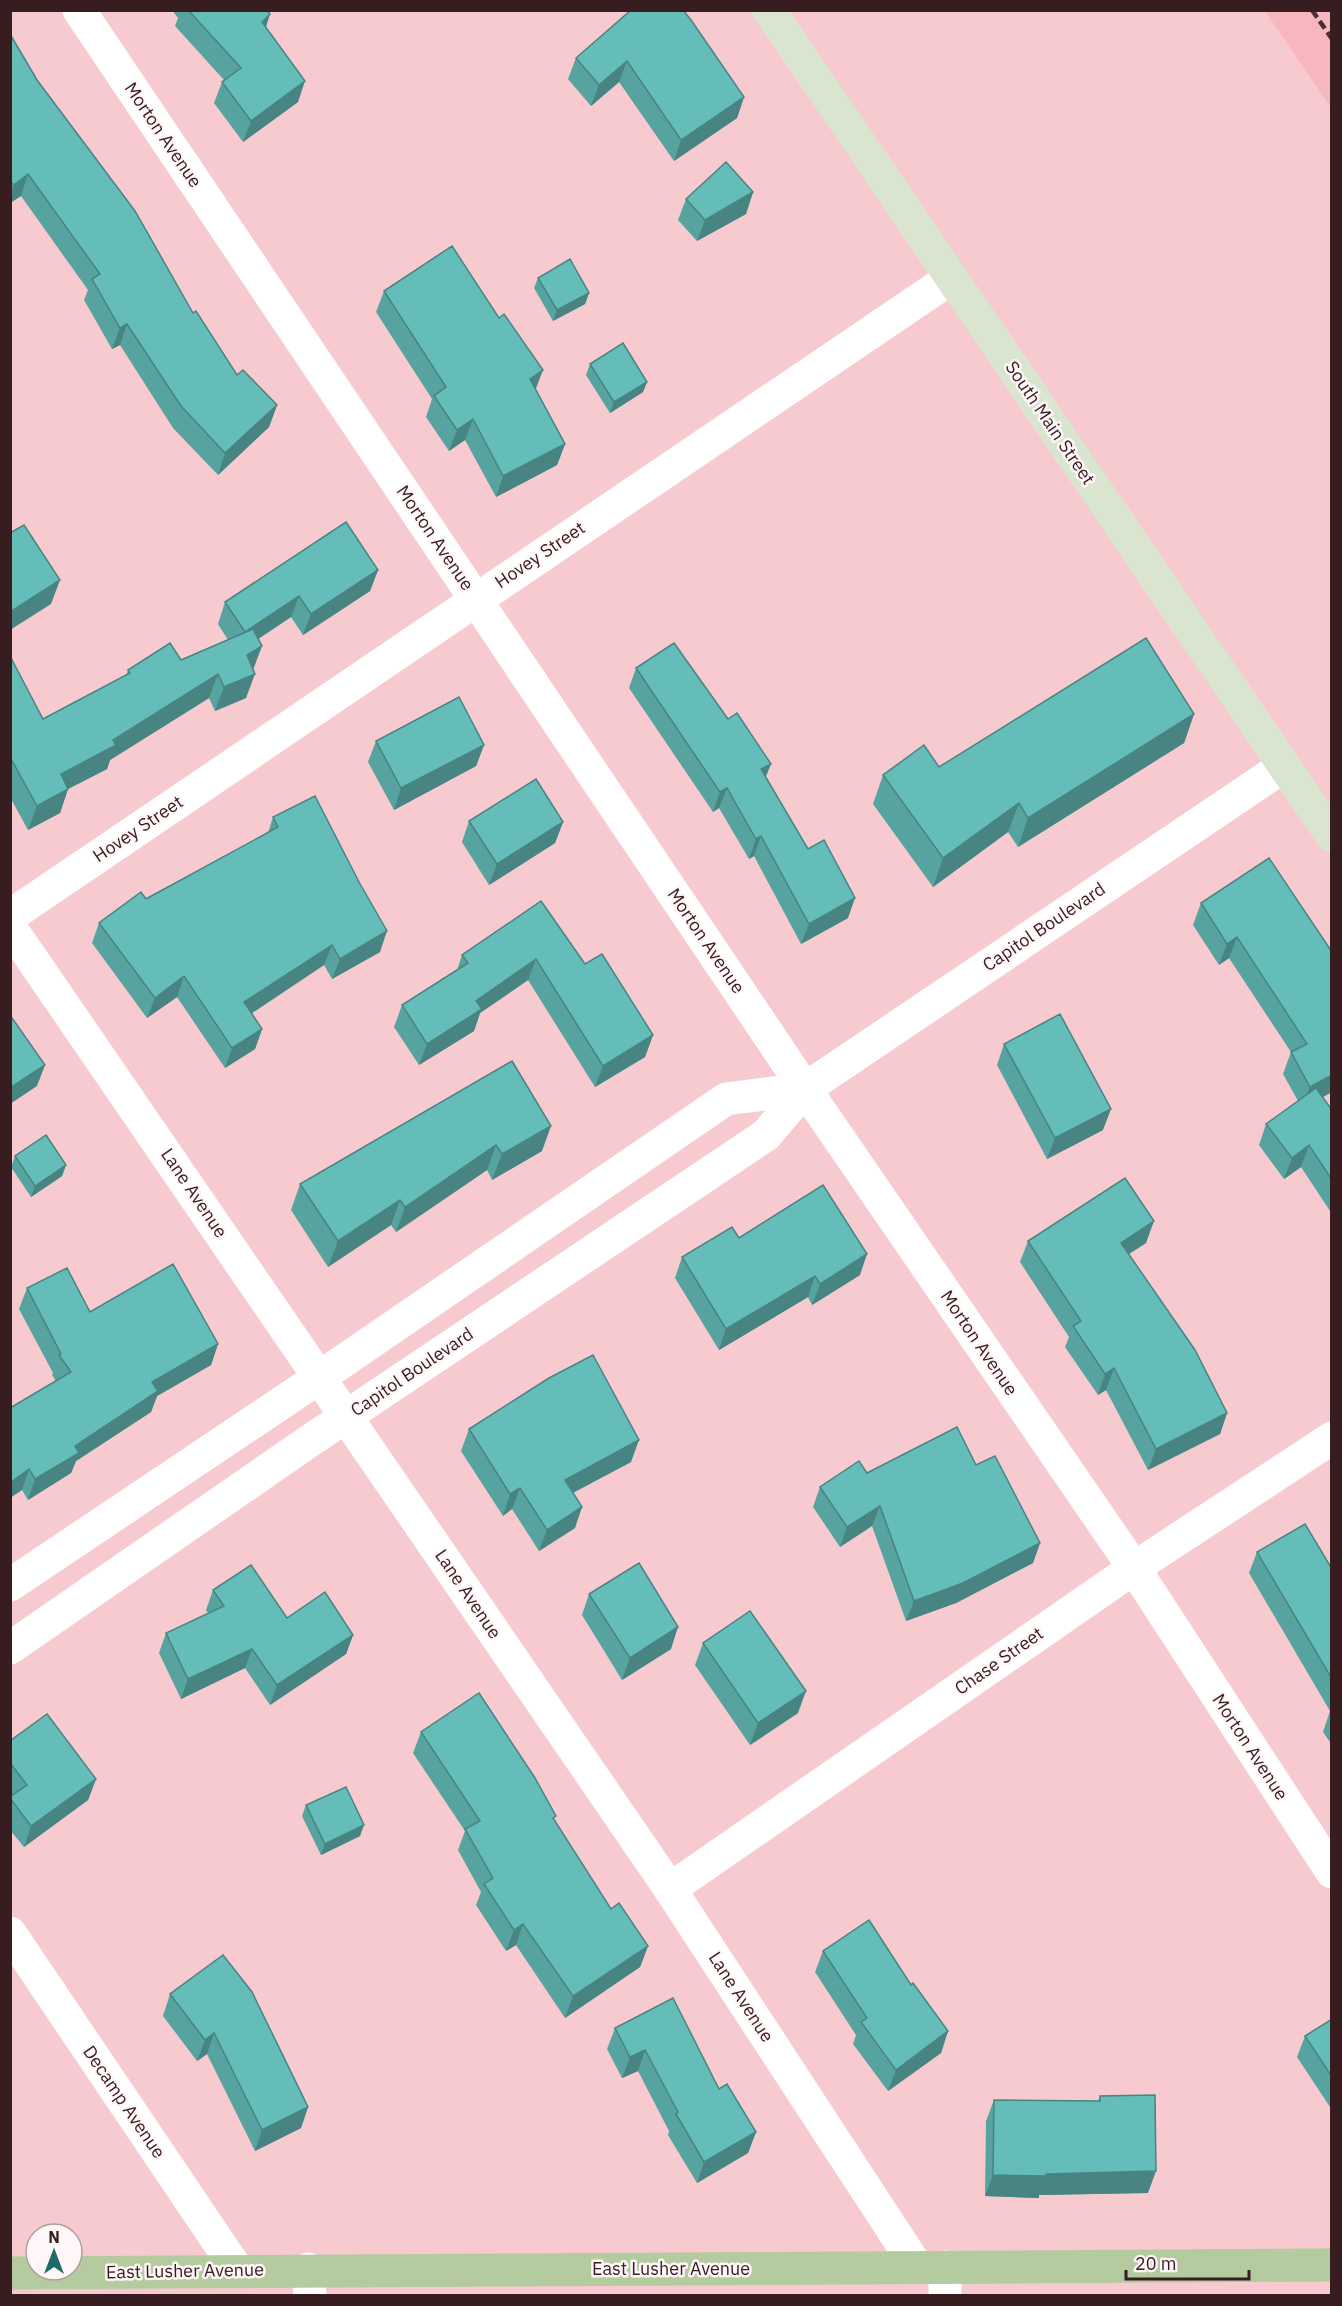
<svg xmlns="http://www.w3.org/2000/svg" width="1342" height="2306" viewBox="0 0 1342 2306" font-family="'IBM Plex Sans',sans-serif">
	<rect width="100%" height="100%" fill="#f7cacf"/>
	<!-- built -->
	<path fill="#f8b6be" d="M1265,11H1331V108Z"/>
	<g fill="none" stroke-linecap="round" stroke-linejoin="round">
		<!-- street -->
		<g stroke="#fff" stroke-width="33">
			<path d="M79,10L805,1089L1134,1568L1332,1872"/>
			<path d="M10,916L951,278"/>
			<path d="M10,927L670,1889L917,2267"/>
			<path d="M10,1585L320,1377L726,1099L805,1089"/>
			<path d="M10,1648L308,1442L766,1135L805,1089L1284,766"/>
			<path d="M670,1889L1134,1568L1332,1438"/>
			<path d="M10,1933L238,2271"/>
			<path d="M945,2267V2296"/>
			<path d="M308,2269L310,2296"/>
		</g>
		<!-- secondary -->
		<path stroke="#dae5cf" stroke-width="33" d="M769,10L1332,836"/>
		<!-- primary -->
		<path stroke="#b4ca9f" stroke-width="33" d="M10,2273L1332,2265"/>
		<!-- rail -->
		<path stroke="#4c2f33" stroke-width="4.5" stroke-dasharray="9 4.5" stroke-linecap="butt" d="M1312,10L1332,39"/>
	</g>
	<!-- wall -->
	<g fill="#57a39f">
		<path d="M172,10H267L270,14L266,27L298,102L243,142L214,103L222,82L224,80L175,26L178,18Z"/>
		<path d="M631,10L744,97L737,118L674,161L619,82L591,106L568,79L576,58Z"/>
		<path d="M10,34L37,80L193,313L237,375L277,405L269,427L218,475L173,428L120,345L112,349L84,300L88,290L21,196L10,203Z"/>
		<path d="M753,192L746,214L697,241L678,220L686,199Z"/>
		<path d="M538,278L589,293L585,304L553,321L534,288Z"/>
		<path d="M384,291L536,389L565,444L557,465L496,497L465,440L449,451L426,417L432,399L376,312Z"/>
		<path d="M590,364L647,382L643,392L610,413L586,375Z"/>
		<path d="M378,570L370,591L303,635L291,617L258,639L253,670L246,698L215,711L209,698L110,760L107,769L68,789L60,813L28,830L10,797V656L43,719L126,676L128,670L181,660L228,640L218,624L225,602Z"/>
		<path d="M636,668L766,777L848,918L801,944L754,856L749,859L719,808L713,812L629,688Z"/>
		<path d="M1194,714L1184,743L1018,847L1008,832L933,887L873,804L883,775L939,767Z"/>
		<path d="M376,741L484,745L476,766L394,810L368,762Z"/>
		<path d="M273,817L380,952L332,979L324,965L252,1013L262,1029L255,1049L225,1068L177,997L147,1018L92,943L99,923L268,833Z"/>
		<path d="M469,821L563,822L555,843L489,885L462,842Z"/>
		<path d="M1269,858L1322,1097L1332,1110V1214L1301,1167L1284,1179L1259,1145L1266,1124L1298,1101L1283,1074L1291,1052L1229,958L1219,965L1193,925L1201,903Z"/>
		<path d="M541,901L585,964L653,1035L645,1057L595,1087L528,980L480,1013L474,1031L419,1065L394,1027L402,1005L457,970L462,955Z"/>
		<path d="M1004,1044L1103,1130L1047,1159L997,1065Z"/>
		<path d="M512,1061L542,1151L492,1180L487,1170L396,1232L391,1225L328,1267L291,1210L300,1184Z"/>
		<path d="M15,1156L66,1165L62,1176L31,1197L11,1167Z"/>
		<path d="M739,1238L860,1275L812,1305L808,1297L719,1350L675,1278L682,1257Z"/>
		<path d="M1028,1241L1146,1243L1129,1254L1227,1413L1220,1434L1148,1470L1106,1390L1098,1395L1065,1347L1069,1337L1020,1262Z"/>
		<path d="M27,1288L90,1312L218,1344L211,1365L157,1396L151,1412L76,1461L71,1473L28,1500L22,1490L10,1498V1408L56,1381L52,1375L53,1373L19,1309Z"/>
		<path d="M469,1429L631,1462L573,1493L575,1528L539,1551L512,1509L503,1516L461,1451Z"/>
		<path d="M976,1465L1040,1543L1033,1563L956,1603L906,1621L872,1526L840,1547L813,1507L820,1487L867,1473Z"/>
		<path d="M1257,1552L1332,1569V1745L1323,1732L1330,1711L1249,1573Z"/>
		<path d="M213,1590L287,1618L353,1635L346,1654L270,1705L245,1668L181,1699L159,1653L166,1633L208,1613L206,1610Z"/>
		<path d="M589,1594L671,1649L622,1680L582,1615Z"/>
		<path d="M703,1643L798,1713L750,1745L695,1665Z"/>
		<path d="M421,1732L554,1820L611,1909L648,1946L640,1967L565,2018L516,1945L506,1951L476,1905L481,1892L458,1850L465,1831L413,1753Z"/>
		<path d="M10,1741L96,1779L88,1800L24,1847L10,1830V1797L12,1796L10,1795Z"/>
		<path d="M306,1805L360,1836L321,1855L302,1816Z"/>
		<path d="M823,1951L911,1985L948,2031L941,2053L888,2091L853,2044L856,2035L815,1972Z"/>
		<path d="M170,1994L308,2107L301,2128L255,2151L207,2054L197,2061L163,2016Z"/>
		<path d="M1332,2019V2110L1297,2057L1305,2036Z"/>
		<path d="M615,2028L719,2089L756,2132L748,2153L697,2183L668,2135L669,2131L638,2071L622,2078L607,2049Z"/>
		<path d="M1100,2096L1148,2193L1039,2195V2198L985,2196L986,2121L994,2100L1098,2101Z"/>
	</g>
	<!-- shaded-wall -->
	<g fill="#478482">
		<path d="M270,14L263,35L262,22Z"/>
		<path d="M627,61L619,82L591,106L599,85Z"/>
		<path d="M305,81L298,102L243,142L251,121Z"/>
		<path d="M744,97L737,118L674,161L681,140Z"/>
		<path d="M28,174L21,196L10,203V195L14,185Z"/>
		<path d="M753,192L746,214L697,241L705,220Z"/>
		<path d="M589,293L585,304L553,321L557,310Z"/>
		<path d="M127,324L120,345L112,349L120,328Z"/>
		<path d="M543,370L535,391L530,379Z"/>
		<path d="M647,382L643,392L610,413L614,402Z"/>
		<path d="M277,405L269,427L218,475L225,453Z"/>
		<path d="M473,419L465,440L449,451L457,430Z"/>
		<path d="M565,444L557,465L496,497L503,476Z"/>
		<path d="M378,570L370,591L303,635L311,614Z"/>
		<path d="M60,580L51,604L10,630V612Z"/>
		<path d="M299,596L291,617L237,653L245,632Z"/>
		<path d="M262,646L253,670L247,655Z"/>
		<path d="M218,674L209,698L110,760L107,769L68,789L60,813L28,830L37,806L61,774Z"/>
		<path d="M255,674L246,698L215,711L224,687Z"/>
		<path d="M1194,714L1184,743L1018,847L1028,818Z"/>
		<path d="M484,745L476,766L394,810L401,788Z"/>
		<path d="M771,764L763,784L761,769Z"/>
		<path d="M727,788L719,808L713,812L720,792Z"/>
		<path d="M1019,803L1008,832L933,887L943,858Z"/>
		<path d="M563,822L555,843L489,885L497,864Z"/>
		<path d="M761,836L754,856L749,859L756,839Z"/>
		<path d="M855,898L848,918L801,944L809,924Z"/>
		<path d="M387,931L380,952L332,979L340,959Z"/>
		<path d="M1237,937L1229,958L1219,965L1227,944Z"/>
		<path d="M332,945L324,965L237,1023L244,1002Z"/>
		<path d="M536,959L528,980L480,1013L474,1031L419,1065L427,1044L476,1001Z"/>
		<path d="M184,976L177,997L147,1018L155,998Z"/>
		<path d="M262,1029L255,1049L225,1068L232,1048Z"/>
		<path d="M653,1035L645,1057L595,1087L603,1066Z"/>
		<path d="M45,1065L37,1086L10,1104V1088Z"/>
		<path d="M1332,1075V1092L1302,1109L1310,1087Z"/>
		<path d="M1111,1109L1103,1130L1047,1159L1055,1138Z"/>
		<path d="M551,1126L542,1151L492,1180L502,1154Z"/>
		<path d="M496,1145L487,1170L396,1232L405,1207Z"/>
		<path d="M1309,1145L1301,1167L1284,1179L1292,1158Z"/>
		<path d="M66,1165L62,1176L31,1197L35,1186Z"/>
		<path d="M400,1200L391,1225L328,1267L338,1241Z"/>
		<path d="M1154,1221L1146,1243L1113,1264L1121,1243Z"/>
		<path d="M867,1254L860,1275L812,1305L820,1284Z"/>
		<path d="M815,1276L808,1297L719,1350L726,1329Z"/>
		<path d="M218,1344L211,1365L157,1396L151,1412L76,1461L71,1473L28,1500L35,1479L152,1382Z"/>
		<path d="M1114,1368L1106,1390L1098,1395L1105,1374Z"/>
		<path d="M1227,1413L1220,1434L1148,1470L1156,1449Z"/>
		<path d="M639,1440L631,1462L557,1501L565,1480Z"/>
		<path d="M29,1469L22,1490L10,1498V1483Z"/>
		<path d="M520,1488L512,1509L503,1516L510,1494Z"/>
		<path d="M880,1506L872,1526L840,1547L847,1527Z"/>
		<path d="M582,1507L575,1528L539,1551L547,1530Z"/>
		<path d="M1040,1543L1033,1563L956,1603L906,1621L914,1601Z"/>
		<path d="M678,1627L671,1649L622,1680L630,1658Z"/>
		<path d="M353,1635L346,1654L270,1705L277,1685Z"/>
		<path d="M252,1649L245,1668L181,1699L188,1679Z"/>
		<path d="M806,1691L798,1713L750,1745L758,1723Z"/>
		<path d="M96,1779L88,1800L24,1847L31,1826Z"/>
		<path d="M364,1825L360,1836L321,1855L325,1844Z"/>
		<path d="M523,1924L516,1945L506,1951L514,1930Z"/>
		<path d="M648,1946L640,1967L565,2018L573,1996Z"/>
		<path d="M948,2031L941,2053L888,2091L896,2070Z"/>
		<path d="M214,2033L207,2054L197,2061L205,2040Z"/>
		<path d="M645,2050L638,2071L622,2078L630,2057Z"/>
		<path d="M308,2107L301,2128L255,2151L262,2130Z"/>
		<path d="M756,2132L748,2153L697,2183L704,2162Z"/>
		<path d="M1156,2171L1148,2193L1039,2195V2198L985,2196L993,2175Z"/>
	</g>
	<!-- building -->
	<g fill="#65bdb9" stroke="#478482" stroke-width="1.5">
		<path d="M188,10H267L270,14L262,22L305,81L251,121L222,82L241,68Z"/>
		<path d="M631,10H683L691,20L744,97L681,140L627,61L599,85L576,58Z"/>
		<path d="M10,34L37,80L135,211L193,313L196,311L237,375L243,370L277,405L225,453L181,406L127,324L120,328L92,279L100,274L28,174L14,185L10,181Z"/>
		<path d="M726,162L753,192L705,220L686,199Z"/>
		<path d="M452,246L499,318L504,314L543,370L530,379L565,444L503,476L473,419L457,430L434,396L446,387L384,291Z"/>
		<path d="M570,259L589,293L557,310L538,278Z"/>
		<path d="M623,343L647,382L614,402L590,364Z"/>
		<path d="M346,522L378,570L311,614L299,596L245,632L225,602Z"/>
		<path d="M24,525L60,580L10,612V533Z"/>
		<path d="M253,629L262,646L247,655L255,674L224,687L218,674L113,740L116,745L61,774L68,789L37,806L10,757V656L43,719L130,673L128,670L170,643L181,660Z"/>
		<path d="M1146,638L1194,714L1028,818L1019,803L943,858L883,775L924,745L939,767Z"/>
		<path d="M674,643L728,719L737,713L771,764L761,769L808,849L824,840L855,898L809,924L761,836L756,839L727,788L720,792L636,668Z"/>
		<path d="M459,697L484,745L401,788L376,741Z"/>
		<path d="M536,779L563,822L497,864L469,821Z"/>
		<path d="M315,796L359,882L387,931L340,959L332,945L244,1002L262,1029L232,1048L184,976L155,998L99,923L141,892L146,899L278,827L273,817Z"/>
		<path d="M1269,858L1332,952V1075L1310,1087L1291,1052L1307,1044L1237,937L1227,944L1201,903Z"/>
		<path d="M541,901L585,964L602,954L653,1035L603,1066L536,959L476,1001L482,1009L427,1044L402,1005L468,963L462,955Z"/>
		<path d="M1060,1014L1111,1109L1055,1138L1004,1044Z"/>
		<path d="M10,1015L45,1065L10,1088Z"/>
		<path d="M512,1061L551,1126L502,1154L496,1145L405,1207L400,1200L338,1241L300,1184Z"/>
		<path d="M1316,1088L1332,1110V1180L1309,1145L1292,1158L1266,1124Z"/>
		<path d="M46,1135L66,1165L35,1186L15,1156Z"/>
		<path d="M1125,1178L1154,1221L1121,1243L1195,1350L1227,1413L1156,1449L1114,1368L1105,1374L1073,1326L1081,1321L1028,1241Z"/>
		<path d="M823,1185L867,1254L820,1284L815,1276L726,1329L682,1257L732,1227L739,1238Z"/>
		<path d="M173,1264L218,1344L152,1382L158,1391L75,1446L79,1453L35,1479L29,1469L10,1483V1408L71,1372L59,1355L61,1354L27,1288L67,1268L90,1312Z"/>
		<path d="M593,1355L639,1440L565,1480L582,1507L547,1530L520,1488L510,1494L469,1429L549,1378Z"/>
		<path d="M957,1427L976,1465L995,1456L1040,1543L963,1583L914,1601L880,1506L847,1527L820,1487L859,1461L867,1473Z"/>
		<path d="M1305,1524L1332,1569V1679L1257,1552Z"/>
		<path d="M639,1563L678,1627L630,1658L589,1594Z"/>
		<path d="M251,1565L287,1618L325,1592L353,1635L277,1685L252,1649L188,1679L166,1633L224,1606L213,1590Z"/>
		<path d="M750,1611L806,1691L758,1723L703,1643Z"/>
		<path d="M479,1693L535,1778L556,1816L553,1818L611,1909L619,1903L648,1946L573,1996L523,1924L514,1930L484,1884L493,1878L465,1829L480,1821L421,1732Z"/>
		<path d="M47,1714L96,1779L31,1826L10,1798V1797L27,1785L10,1763V1741Z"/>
		<path d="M346,1787L364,1825L325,1844L306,1805Z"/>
		<path d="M869,1920L911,1985L913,1983L948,2031L896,2070L861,2022L867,2018L823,1951Z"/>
		<path d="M223,1955L252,1992L308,2107L262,2130L214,2033L205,2040L170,1994Z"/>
		<path d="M673,1998L719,2089L727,2084L756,2132L704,2162L676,2114L678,2112L645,2050L630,2057L615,2028Z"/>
		<path d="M1332,2019V2077L1305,2036Z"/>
		<path d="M1155,2095L1156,2171L1046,2174V2176L993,2175L994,2100L1100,2101V2096Z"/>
	</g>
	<g text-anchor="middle" stroke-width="5" stroke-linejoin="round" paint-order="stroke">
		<!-- street labels -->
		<g font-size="18" fill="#371c20" stroke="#fef6f7">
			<text transform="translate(163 135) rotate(56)" y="6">Morton Avenue</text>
			<text transform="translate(1050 423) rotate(56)" y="6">South Main Street</text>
			<text transform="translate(435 538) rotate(56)" y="6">Morton Avenue</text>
			<text transform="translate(540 555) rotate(-34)" y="6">Hovey Street</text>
			<text transform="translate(138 829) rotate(-34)" y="6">Hovey Street</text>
			<text transform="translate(1044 927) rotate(-34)" y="6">Capitol Boulevard</text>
			<text transform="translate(706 941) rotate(56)" y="6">Morton Avenue</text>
			<text transform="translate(194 1193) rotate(56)" y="6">Lane Avenue</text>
			<text transform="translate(979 1343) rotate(56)" y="6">Morton Avenue</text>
			<text transform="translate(412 1372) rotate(-34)" y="6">Capitol Boulevard</text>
			<text transform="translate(468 1594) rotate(56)" y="6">Lane Avenue</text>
			<text transform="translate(999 1661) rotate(-35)" y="6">Chase Street</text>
			<text transform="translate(1250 1747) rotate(57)" y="6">Morton Avenue</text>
			<text transform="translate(741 1997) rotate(57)" y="6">Lane Avenue</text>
			<text transform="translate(124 2102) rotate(56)" y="6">Decamp Avenue</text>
			<text x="671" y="2275">East Lusher Avenue</text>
			<text transform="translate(185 2271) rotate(-1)" y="6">East Lusher Avenue</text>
		</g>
	</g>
	<!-- border -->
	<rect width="1342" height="2306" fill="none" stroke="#371c20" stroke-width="24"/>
	<!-- north arrow -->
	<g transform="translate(54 2252)"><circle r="28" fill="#fef6f7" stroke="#ae9fa1" stroke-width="1.5"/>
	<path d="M0-4.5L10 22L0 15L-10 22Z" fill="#1f6b68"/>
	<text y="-9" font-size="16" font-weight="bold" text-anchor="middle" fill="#371c20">N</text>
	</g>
	<!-- scale -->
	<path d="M1126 2270v9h123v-9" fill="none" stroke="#371c20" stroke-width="3"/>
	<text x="1135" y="2270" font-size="18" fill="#371c20" stroke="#fef6f7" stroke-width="4.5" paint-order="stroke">20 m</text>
</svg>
